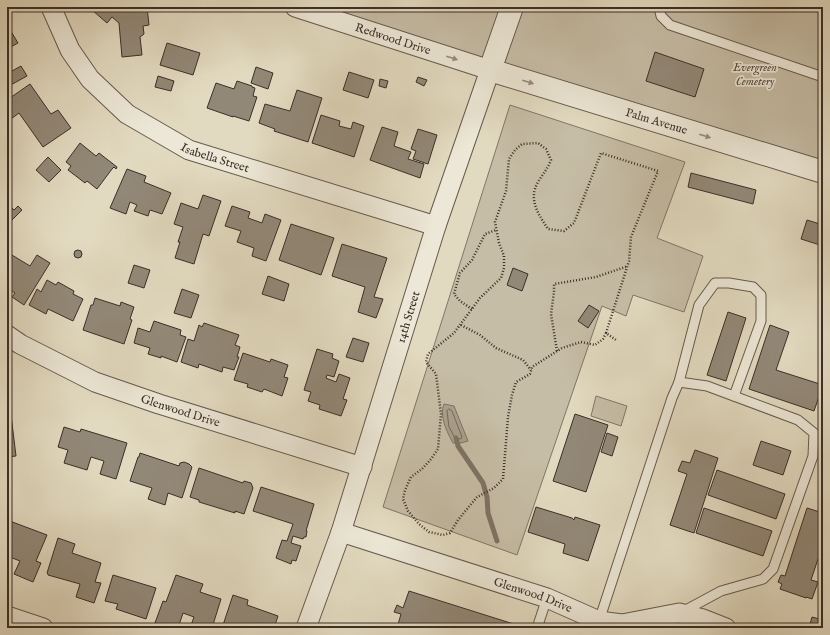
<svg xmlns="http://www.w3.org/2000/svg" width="830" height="635" viewBox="0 0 830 635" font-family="'IM FELL English',serif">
	<rect width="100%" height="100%" fill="#e2dac0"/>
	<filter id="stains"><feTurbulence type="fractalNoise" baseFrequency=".005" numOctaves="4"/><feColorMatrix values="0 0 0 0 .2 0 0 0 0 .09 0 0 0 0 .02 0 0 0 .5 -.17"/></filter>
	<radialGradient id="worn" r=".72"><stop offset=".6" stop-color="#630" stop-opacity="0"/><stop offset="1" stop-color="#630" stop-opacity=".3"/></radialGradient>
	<!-- green -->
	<g fill="#c6bda6" stroke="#817666">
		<path d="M301,7H823V163Z"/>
		<path d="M510,105L685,162L657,238L703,256L684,312L633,295L626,316L602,306L517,555L383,507Z"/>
		<path d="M596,396L627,406L621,426L591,416Z"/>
	</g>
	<!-- water -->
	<path fill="#aaa08c" stroke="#7e7364" d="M444,404L454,406L468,441L461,443H453C447,432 439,416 444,404Z"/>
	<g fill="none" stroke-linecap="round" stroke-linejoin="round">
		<!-- shore -->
		<path stroke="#73685a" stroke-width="1" d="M449,409L452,411L462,437L461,439L455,438L449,427L447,411Z"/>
		<!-- stream -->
		<path stroke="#7e7364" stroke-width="5" d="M456,438L458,446L483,483L487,497L488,513L497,541"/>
	</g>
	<!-- building -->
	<g fill="#928877" stroke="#3c2f27">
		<path d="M95,7H147L149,25L143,26L144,34L140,37L142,55L122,57L119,23L112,17L107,23L92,10Z"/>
		<path d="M9,28L18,43L7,49V29Z"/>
		<path d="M167,43L200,53L193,75L160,65Z"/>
		<path d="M655,52L704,69L695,97L646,81Z"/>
		<path d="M7,62L12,71L21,66L27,76L7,87Z"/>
		<path d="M256,67L273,73L268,89L251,83Z"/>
		<path d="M349,72L374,80L368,98L343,90Z"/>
		<path d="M158,76L174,81L171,91L155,87Z"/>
		<path d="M418,77L427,80L424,86L416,82Z"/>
		<path d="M380,79L388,81L386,88L379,86Z"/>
		<path d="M237,81L252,86V87L255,88L253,96L257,97L249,121L233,116V117L207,108L216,83L234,89Z"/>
		<path d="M30,84L51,114L58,110L71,128L43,147L19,113L7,122V100Z"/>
		<path d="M297,90L322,98L308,142L274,131L275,129L259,123L265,104L290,111Z"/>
		<path d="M321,115L340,121L339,126L351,129L353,122L364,126L354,157L312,143Z"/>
		<path d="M382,127L398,132L394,146L411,152L408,159L424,164L420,178L370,160Z"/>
		<path d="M418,129L437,135L428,164L413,159L416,151L411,149Z"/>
		<path d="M80,143L96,156L99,153L117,167L116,169L114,167L112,169L97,189L87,181L85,183L68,170L71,166L66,162Z"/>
		<path d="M48,157L61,170L49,182L36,170Z"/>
		<path d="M127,169L146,176L144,182L171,193L162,214L150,210L148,216L134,211L137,205L130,202L126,214L110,208Z"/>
		<path d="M691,173L756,190L753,204L688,187Z"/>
		<path d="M203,195L221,201L209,236L203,234L194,264L175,258L180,242H178L183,227L174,224L181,203L198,209Z"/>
		<path d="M7,203L14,210L18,206L22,210L9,223L12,225L7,230Z"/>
		<path d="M232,206L250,212L248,218L262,223L265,214L281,220L266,261L252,256L254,248L237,242L241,231L225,226Z"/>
		<path d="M807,220L823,225V246L801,239Z"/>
		<path d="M291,224L334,238L321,275L279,260Z"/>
		<path d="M342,244L387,258L374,297L383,299L376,318L358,312L365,287L332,276Z"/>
		<circle cx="78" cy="254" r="4"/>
		<path d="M7,252L30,266L37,255L50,263L24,305L12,297L15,293L7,288Z"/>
		<path d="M134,265L150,270L144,288L128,283Z"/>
		<path d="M513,268L528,274L522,291L507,285Z"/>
		<path d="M268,276L289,284L284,301L262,294Z"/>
		<path d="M47,280L56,285L58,282L74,291L73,294L83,299L73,321L48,309L46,314L29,305L37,289L41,292Z"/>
		<path d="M182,289L199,295L191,318L174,313Z"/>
		<path d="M95,298L120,306L121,302L134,307L130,319L132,320L124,344L83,330L91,305H93Z"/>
		<path d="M589,305L599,311L588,328L578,321Z"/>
		<path d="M728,312L746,318L726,381L707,375Z"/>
		<path d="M154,321L181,330L180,335L186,337L177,362L161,356V358L148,354L150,348L134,343L138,328L150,332Z"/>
		<path d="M204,323L239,335L235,345L240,347L237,357H239L234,370L223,367L222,372L199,364L198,368L181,362L188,339L194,341L199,325L202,327Z"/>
		<path d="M770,325L789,332L776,370L823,385L814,411L749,389Z"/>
		<path d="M353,338L369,343L363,362L346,357Z"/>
		<path d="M317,349L333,354L332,358L339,361L334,377L327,375L326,378L336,382L339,374L350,378L343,399L347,400L341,416L319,409L320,405L308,401L311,392L304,390Z"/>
		<path d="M243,353L270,362L271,359L288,365L284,377L288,378L282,396L264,389L262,392L247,387L248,384L234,380Z"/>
		<path d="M575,414L608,425L586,492L553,481Z"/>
		<path d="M7,415H11L16,456L7,457Z"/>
		<path d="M64,427L80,432L81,429L127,443L116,479L100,474L104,461L91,457L87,470L64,463L68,450L58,447Z"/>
		<path d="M607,433L618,437L612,456L601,452Z"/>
		<path d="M761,441L791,451L783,475L753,465Z"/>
		<path d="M695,450L718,458L694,533L670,525L687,474L678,471L682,461L690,463Z"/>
		<path d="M140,453L179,466L180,463L184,462L189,464L192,467L182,498L168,493L165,505L148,499L152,488L130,481L138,457H139Z"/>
		<path d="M199,468L243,483L244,481L251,483L253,488L244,514L235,511V513L199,502V500L190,497Z"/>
		<path d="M717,470L785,494L776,519L708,495Z"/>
		<path d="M261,487L314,504L306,531H307L306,537H304L303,539L293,536L291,543L301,546L296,561L292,560L291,564L276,558L282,540L287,541L293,524L253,511Z"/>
		<path d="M536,507L572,518L574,520L575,517L600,525L588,561L563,553L565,544L528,532Z"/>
		<path d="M704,508L772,531L763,556L696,533Z"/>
		<path d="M807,508L823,513V544L811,580L818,582L812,599L806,597V598L780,589L782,584L778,582L781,575L785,576Z"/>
		<path d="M7,520L47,535L36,561L41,563L33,582L14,574L20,561L7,556Z"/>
		<path d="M58,538L75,544L72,553L101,563L95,582L101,583L94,603L76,597L80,584L48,575V574L47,573Z"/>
		<path d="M113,575L156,588L146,619L116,609L118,604L105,601Z"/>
		<path d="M176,575L203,584L200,592L221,599L212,628H190L194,617L183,613L178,628H170L155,623L163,601L166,602Z"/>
		<path d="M409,591L520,626L519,628H397L401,614L394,612L397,605L403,608Z"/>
		<path d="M233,595L248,600L247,605L278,616L274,628H222Z"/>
		<path d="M812,617L823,620V628H809Z"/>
	</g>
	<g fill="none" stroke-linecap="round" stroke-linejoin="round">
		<defs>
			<g id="service">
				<path d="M659,7L661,16L670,25L823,77"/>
				<path d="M679,382L699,305L715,283H729L753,287L761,295V321L734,396"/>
				<path d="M599,621L672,398L679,382L707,386L798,420L814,433L813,456L773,569L763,579L721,591L682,612"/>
				<path d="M537,628L547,598"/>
			</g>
			<g id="minor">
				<path id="s1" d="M51,7L70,50L90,79L127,114L189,150L436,226"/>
				<path id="s2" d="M295,7L490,70L436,226L341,532L306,628"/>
				<path id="s3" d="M7,335L20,344L95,382L159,404L362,467"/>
				<path id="s4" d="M341,532L547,598L599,621L622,624L679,613L703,619L726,628"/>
				<path d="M7,616L43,628"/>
			</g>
			<g id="tertiary">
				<path id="s5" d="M512,7L490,70L823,172"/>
			</g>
		</defs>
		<!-- service casing -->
		<use href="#service" stroke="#665a4d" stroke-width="11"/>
		<!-- minor casing -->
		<use href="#minor" stroke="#665a4d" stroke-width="21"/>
		<!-- tertiary casing -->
		<use href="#tertiary" stroke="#665a4d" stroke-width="24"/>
		<!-- path -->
		<g stroke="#3c2f27" stroke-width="2.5" stroke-dasharray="1 2" stroke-linecap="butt">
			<path d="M472,309L460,301L454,294L460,273L472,260L485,234L496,230"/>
			<path d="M461,325L480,335L496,348L523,360L531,370"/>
			<path d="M606,333L603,339L595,345L581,342L562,348L532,367L530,374L516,382L512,395L508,417L503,479L494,488L477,497L458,520L450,533L443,535L429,532L419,524L408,511L403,499L405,490L411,477L422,469L431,459L438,449L441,414L436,374L426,362L428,354L454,333L480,298L501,278L504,268V256L499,243L495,222L506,191L509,159L515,150L522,144L538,143L546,149L551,160C548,168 543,174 538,182C528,199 538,214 548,229L564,231L574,223L601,153L658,171L631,237L629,261L606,333L616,340"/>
			<path d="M557,351L551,314L554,292V284L596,277L628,266"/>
		</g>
		<!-- service -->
		<use href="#service" stroke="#ece7d6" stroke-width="9"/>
		<!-- minor -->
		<use href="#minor" stroke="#ece7d6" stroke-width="19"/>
		<!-- tertiary -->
		<use href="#tertiary" stroke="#ece7d6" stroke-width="22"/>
	</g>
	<!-- one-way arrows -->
	<defs><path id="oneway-solid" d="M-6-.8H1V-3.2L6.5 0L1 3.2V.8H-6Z"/></defs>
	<g fill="#948b7e">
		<use href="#oneway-solid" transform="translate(452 58) rotate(18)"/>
		<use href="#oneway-solid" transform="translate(528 82) rotate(17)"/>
		<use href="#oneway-solid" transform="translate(705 136) rotate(17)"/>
	</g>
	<g text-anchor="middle" stroke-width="3.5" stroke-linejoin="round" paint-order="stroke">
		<!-- street labels -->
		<g font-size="12" fill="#3c2f27" stroke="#ece7d6">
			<text dy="4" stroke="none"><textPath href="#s2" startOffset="103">Redwood Drive</textPath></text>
			<text dy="4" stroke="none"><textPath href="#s5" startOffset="241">Palm Avenue</textPath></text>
			<text dy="4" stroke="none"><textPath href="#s1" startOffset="232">Isabella Street</textPath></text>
			<text transform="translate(408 317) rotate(-73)" y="4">14th Street</text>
			<text dy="4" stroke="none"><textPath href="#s3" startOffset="190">Glenwood Drive</textPath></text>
			<text dy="4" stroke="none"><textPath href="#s4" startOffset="202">Glenwood Drive</textPath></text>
		</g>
		<!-- park labels -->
		<g font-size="12" font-style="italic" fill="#584b40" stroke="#ece7d6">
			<text x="755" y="71">Evergreen<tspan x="755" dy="14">Cemetery</tspan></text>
		</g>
	</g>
	<!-- margin -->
	<rect width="830" height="635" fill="none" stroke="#e2dac0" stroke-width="24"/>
	<rect x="8" y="8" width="814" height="619" fill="none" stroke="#3c2f27" stroke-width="2"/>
	<rect x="12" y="12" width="806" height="611" fill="none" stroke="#3c2f27"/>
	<rect width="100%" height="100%" filter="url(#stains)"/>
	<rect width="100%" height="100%" fill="url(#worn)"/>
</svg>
